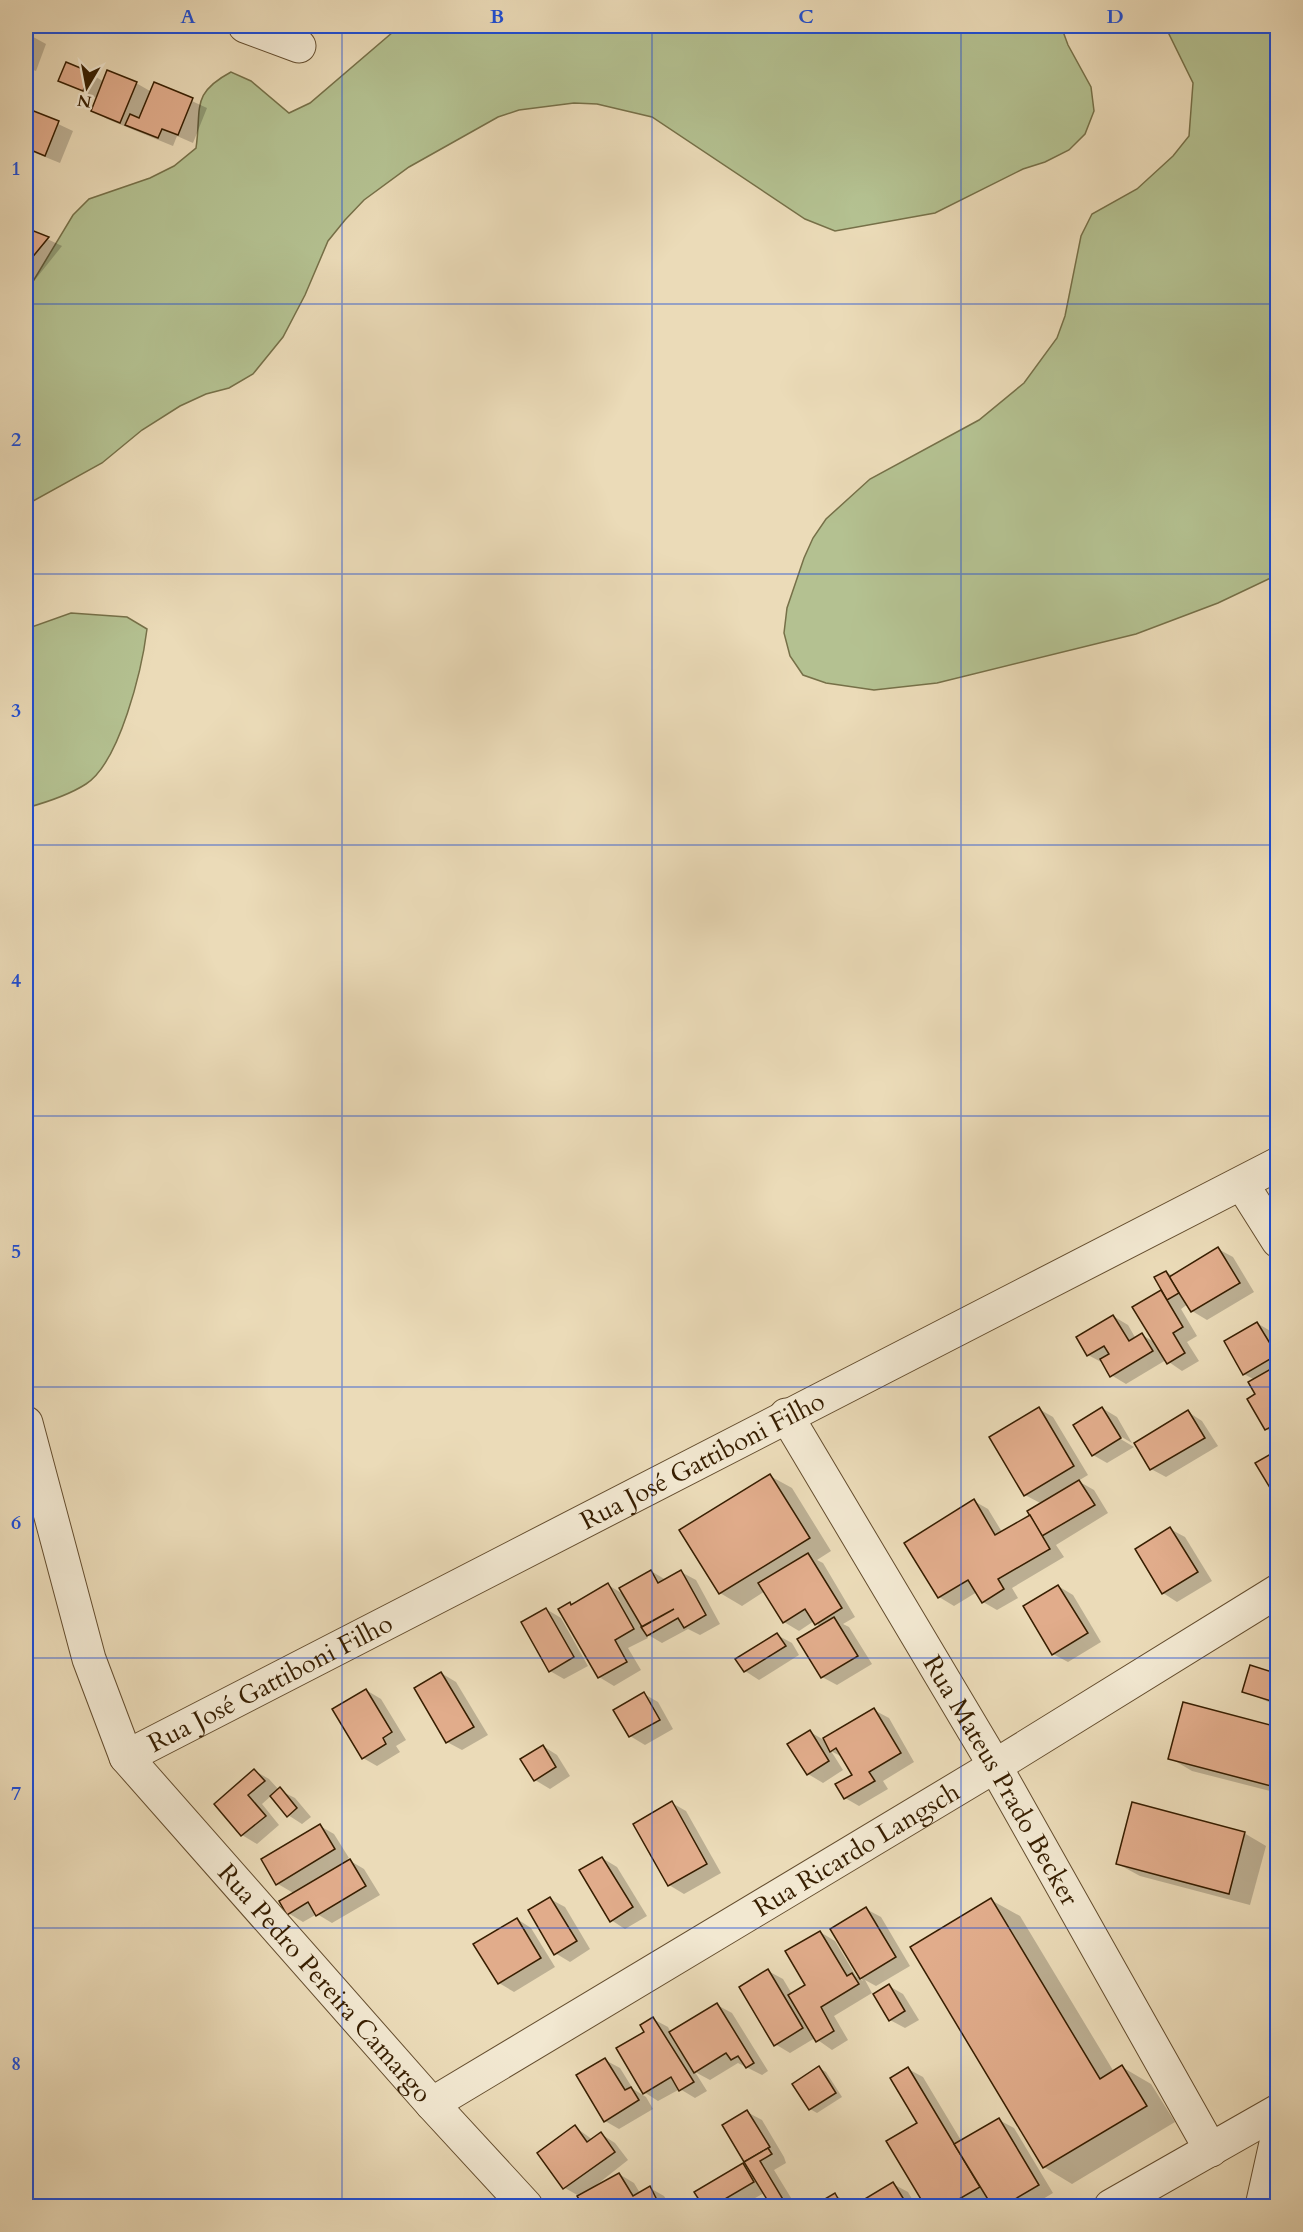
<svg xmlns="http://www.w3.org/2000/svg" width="1303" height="2232" viewBox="0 0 1303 2232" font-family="Cardo,serif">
	<rect width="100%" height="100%" fill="#ebdbb8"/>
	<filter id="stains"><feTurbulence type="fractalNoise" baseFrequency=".00333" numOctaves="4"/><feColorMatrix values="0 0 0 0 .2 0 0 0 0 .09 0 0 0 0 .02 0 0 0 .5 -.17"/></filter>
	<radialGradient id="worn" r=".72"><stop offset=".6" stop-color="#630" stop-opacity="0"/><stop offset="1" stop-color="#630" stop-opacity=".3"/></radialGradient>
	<!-- green -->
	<g fill="#b4c191" stroke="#767048" stroke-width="1.5">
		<path d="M400,26H1061L1068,45L1091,87L1094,111L1085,134L1069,150L1045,162L1023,169L935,213L835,231L805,219L652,117L597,104L574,103L519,110L498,117L409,167L364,200L345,220L328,241L305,295L283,337L253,374L229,388L206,394L180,406L142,430L102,463L26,505V293L73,215L89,199L150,178L174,166L196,148C202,108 190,94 231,72L251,81L289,113L310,103Z"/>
		<path d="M1165,26H1277V575L1218,603L1136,634L937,683L874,690L826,683L803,675L790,656L784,633L787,608L804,558L813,538L826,519L870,479L979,420L1024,383L1057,338L1065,316L1081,236L1092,214L1137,189L1173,156L1189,136L1193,83Z"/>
		<path d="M71,613L127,617L147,629C142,669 120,762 86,784C69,795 44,803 26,808V629Z"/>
	</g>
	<!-- shadow -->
	<g fill="#0003">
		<path d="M26,33L46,44L36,71L26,67Z"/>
		<path d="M90,73L104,82L136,83L150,91L155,84L207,108L193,143L177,136L173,146L107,119L93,110L97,98L60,80Z"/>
		<path d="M26,80L30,83L26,93Z"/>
		<path d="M26,109L73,131L60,163L28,150L26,156Z"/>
		<path d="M26,229L62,246L26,291Z"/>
		<path d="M1218,1249L1233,1257L1254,1292L1207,1320L1192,1311L1188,1304L1181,1309L1197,1336L1187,1342L1199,1361L1182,1371L1166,1360L1126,1384L1111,1375L1103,1363L1088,1355L1113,1316L1128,1325L1136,1339L1142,1335L1156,1343L1135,1308L1164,1291L1166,1272L1173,1276Z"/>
		<path d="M1257,1323L1272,1332L1278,1341V1435L1266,1429L1255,1380L1244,1374Z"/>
		<path d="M1102,1408L1117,1417L1132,1443L1115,1433L1114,1435L1134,1447L1107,1463L1093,1455Z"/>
		<path d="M1039,1409L1053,1417L1088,1475L1078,1481L1094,1490L1108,1513L1056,1545L1064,1557L1012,1588L1018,1598L997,1610L983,1602L977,1592L954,1606L939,1597L974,1501L988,1509L1002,1532L1032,1516L1042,1504L1025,1495Z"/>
		<path d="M1188,1412L1202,1421L1218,1446L1166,1477L1151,1469Z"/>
		<path d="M770,1476L792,1488L831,1551L817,1560L823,1563L855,1617L843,1624L849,1627L872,1664L837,1685L822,1677L821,1627L814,1621L799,1631L784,1622L765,1591L742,1606L720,1593Z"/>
		<path d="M1170,1529L1185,1537L1212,1581L1177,1602L1163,1593Z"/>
		<path d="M651,1571L666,1580L681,1572L696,1580L720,1624L700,1635L688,1629L662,1643L645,1633L648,1638L628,1648L641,1670L614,1686L599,1677L570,1604L573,1606L608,1585L625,1595Z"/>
		<path d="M1058,1586L1073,1595L1101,1642L1068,1662L1053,1654Z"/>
		<path d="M546,1609L561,1618L588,1666L564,1679L550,1671Z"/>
		<path d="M777,1635L792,1643L799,1655L759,1680L745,1671Z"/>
		<path d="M441,1673L456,1682L488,1735L462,1750L447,1742Z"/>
		<path d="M1278,1675V1706L1243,1691Z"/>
		<path d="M366,1690L381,1699L406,1740L396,1746L400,1752L377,1766L363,1758Z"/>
		<path d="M644,1694L658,1702L673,1729L645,1745L630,1736Z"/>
		<path d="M874,1710L889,1718L914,1762L883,1781L888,1789L859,1806L845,1798L854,1776L844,1758L831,1751L843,1770L823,1783L808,1774L810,1732L824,1740Z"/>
		<path d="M1278,1728V1793L1192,1771L1170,1758Z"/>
		<path d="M543,1746L557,1755L570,1776L550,1789L535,1780Z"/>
		<path d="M255,1771L269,1779L279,1790L295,1798L311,1817L302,1824L288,1815L271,1796L262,1804L279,1825L257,1844L242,1835L216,1804Z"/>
		<path d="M672,1803L686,1811L721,1873L684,1894L669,1885Z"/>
		<path d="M320,1826L334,1834L349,1858L347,1859L364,1869L380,1895L332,1923L317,1914L303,1922L288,1913L295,1894L278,1884Z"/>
		<path d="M1244,1833L1266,1846L1250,1905L1140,1876L1118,1864Z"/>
		<path d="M602,1858L617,1867L647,1916L625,1929L611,1920Z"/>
		<path d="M550,1899L565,1907L590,1949L570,1962L555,1953Z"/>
		<path d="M991,1900L1020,1916L1114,2072L1122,2067L1151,2084L1175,2122L1072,2184L1044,2167Z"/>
		<path d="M866,1909L881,1917L910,1966L876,1986L865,1980L872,1993L834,2016L848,2040L832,2050L815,2038L790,2053L775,2044L768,1971L783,1979L792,1994L807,1985L820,1932L835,1941L856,1976L863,1981L832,1929Z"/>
		<path d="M517,1919L531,1928L555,1967L514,1992L499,1983L475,1944Z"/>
		<path d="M889,1986L903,1994L919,2020L905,2028L890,2020Z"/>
		<path d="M717,2005L732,2013L768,2071L762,2075L738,2063L710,2080L695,2072L707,2091L695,2098L680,2089L658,2101L644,2092L646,2033L653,2019L668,2027L671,2033Z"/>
		<path d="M605,2060L620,2068L633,2089L646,2097L653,2109L619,2129L605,2121Z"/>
		<path d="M819,2068L826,2072L842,2097L817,2113L810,2109L794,2084Z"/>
		<path d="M908,2069L923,2077L962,2142L999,2120L1014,2128L1053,2193L1031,2206H994L989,2198L975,2206H927L888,2142L919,2124Z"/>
		<path d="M747,2112L762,2120L784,2157L786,2163L774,2170L796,2206H772L764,2193L741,2206H705L696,2193L746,2163Z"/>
		<path d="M575,2127L593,2140L601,2134L615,2143L628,2160L590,2190L619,2174L634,2183L640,2193L650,2188L664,2196L670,2206H585L579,2196L565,2188Z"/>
		<path d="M893,2184L908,2192L916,2206H855Z"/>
		<path d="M835,2195L849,2203L851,2206H821L820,2204Z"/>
	</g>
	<!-- building -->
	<g fill="#e1ac8b" stroke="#371e00" stroke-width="1.5">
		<path d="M26,32L32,34L26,52Z"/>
		<path d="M66,62L90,72L83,91L58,81Z"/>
		<path d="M107,70L137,82L120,123L91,111Z"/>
		<path d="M154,82L193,98L178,135L162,129L158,138L125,125L130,114L139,118Z"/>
		<path d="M26,108L59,121L45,156L26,148Z"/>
		<path d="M26,228L49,237L26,265Z"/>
		<path d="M1218,1247L1240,1283L1191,1312L1169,1277Z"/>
		<path d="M1166,1271L1179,1293L1167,1300L1154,1277Z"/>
		<path d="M1161,1290L1183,1327L1173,1333L1185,1353L1167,1364L1132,1307Z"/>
		<path d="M1113,1315L1129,1341L1142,1333L1153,1351L1110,1377L1100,1359L1109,1354L1104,1346L1087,1356L1076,1337Z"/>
		<path d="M1257,1322L1277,1355L1243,1375L1224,1341Z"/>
		<path d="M1278,1365V1423L1265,1430L1247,1399L1255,1394L1248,1382Z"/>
		<path d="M1039,1407L1074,1466L1024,1496L989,1437Z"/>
		<path d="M1102,1407L1121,1438L1092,1456L1073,1425Z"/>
		<path d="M1188,1410L1205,1438L1150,1470L1134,1443Z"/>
		<path d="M1278,1450V1501L1255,1463Z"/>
		<path d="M770,1474L810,1538L719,1594L679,1530Z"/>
		<path d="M1079,1480L1095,1505L1042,1536L1027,1511Z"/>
		<path d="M974,1499L995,1535L1030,1515L1050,1549L998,1579L1004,1589L982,1603L968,1580L938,1598L904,1543Z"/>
		<path d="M1170,1527L1198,1572L1162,1594L1135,1549Z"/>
		<path d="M808,1553L842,1608L815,1625L805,1609L783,1623L758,1583Z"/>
		<path d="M651,1570L658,1583L681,1570L706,1615L684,1628L678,1618L647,1636L641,1627L674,1609L642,1627L619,1588Z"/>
		<path d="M608,1583L634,1629L615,1640L627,1662L598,1678L558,1609L570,1602L571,1605Z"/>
		<path d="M1058,1585L1088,1633L1052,1655L1023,1606Z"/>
		<path d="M546,1608L574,1657L549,1672L521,1622Z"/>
		<path d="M834,1617L858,1656L821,1678L797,1639Z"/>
		<path d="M777,1633L786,1646L744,1672L735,1659Z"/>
		<path d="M1250,1665L1278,1674V1703L1242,1692Z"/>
		<path d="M441,1672L474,1727L446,1743L414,1688Z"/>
		<path d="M366,1689L392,1732L383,1738L386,1744L362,1759L332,1709Z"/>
		<path d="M644,1692L660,1720L629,1737L613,1710Z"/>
		<path d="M1183,1702L1278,1727L1275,1787L1168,1759Z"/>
		<path d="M874,1708L901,1753L869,1772L875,1781L844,1799L835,1784L852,1775L836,1748L830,1752L823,1738Z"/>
		<path d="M810,1730L829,1761L807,1775L787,1744Z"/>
		<path d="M543,1745L556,1767L534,1781L520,1759Z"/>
		<path d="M254,1769L265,1781L248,1795L266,1816L241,1836L214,1804Z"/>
		<path d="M280,1787L297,1808L287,1817L270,1796Z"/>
		<path d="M672,1801L707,1864L668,1886L633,1824Z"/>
		<path d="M1132,1802L1245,1832L1229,1894L1116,1864Z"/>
		<path d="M320,1824L335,1849L276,1885L261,1859Z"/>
		<path d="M602,1857L633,1907L610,1922L579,1870Z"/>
		<path d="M350,1859L366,1886L316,1916L308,1902L287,1915L279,1901Z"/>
		<path d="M550,1897L577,1941L554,1955L528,1910Z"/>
		<path d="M991,1898L1100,2079L1122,2065L1147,2106L1043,2168L910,1947Z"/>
		<path d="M866,1907L896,1957L860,1979L830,1929Z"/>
		<path d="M517,1918L541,1958L498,1984L473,1944Z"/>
		<path d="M820,1931L847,1976L852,1973L859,1984L821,2007L834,2031L816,2042L788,1995L805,1985L785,1951Z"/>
		<path d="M768,1969L803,2028L774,2046L739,1987Z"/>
		<path d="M889,1984L905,2011L889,2021L873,1994Z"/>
		<path d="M717,2003L754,2063L746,2068L738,2056L731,2060L726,2053L694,2073L669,2032Z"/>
		<path d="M653,2017L694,2082L679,2091L671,2077L643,2094L616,2048L644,2032L640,2025Z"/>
		<path d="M605,2058L625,2090L631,2087L639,2100L604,2122L576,2075Z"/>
		<path d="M819,2066L836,2093L809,2110L792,2084Z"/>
		<path d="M908,2067L980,2187L947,2206H925L886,2141L917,2123L890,2078Z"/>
		<path d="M747,2110L770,2147L744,2162L722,2125Z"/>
		<path d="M999,2118L1039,2185L1003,2206H992L954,2144Z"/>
		<path d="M575,2125L587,2142L601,2132L615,2152L563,2189L537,2153Z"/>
		<path d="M768,2148L772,2154L760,2161L787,2206H771L744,2162Z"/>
		<path d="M743,2163L754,2182L713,2206H703L694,2192Z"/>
		<path d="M619,2173L633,2196L650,2186L659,2204L655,2206H583L577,2196Z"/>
		<path d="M893,2182L908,2206H853Z"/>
		<path d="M835,2193L842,2206H820L818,2203Z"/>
	</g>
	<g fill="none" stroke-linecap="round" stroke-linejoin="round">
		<defs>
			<g id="minor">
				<path d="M245,26L299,46"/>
				<path d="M1242,1184L1278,1241"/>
				<path id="s1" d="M786,1415L995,1766L1211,2150"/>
				<path id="s2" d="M26,1423L89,1659L126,1757L432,2104L526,2206"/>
				<path id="s3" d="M126,1757L1278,1164"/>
				<path id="s4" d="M432,2104L995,1766L1278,1591"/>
				<path d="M1111,2206L1278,2111"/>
				<path d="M1262,2206L1278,2134"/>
			</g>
		</defs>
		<!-- minor casing -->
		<use href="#minor" stroke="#644d2e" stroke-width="35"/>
		<!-- minor -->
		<use href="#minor" stroke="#f2e8d1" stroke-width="33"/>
	</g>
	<!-- grid -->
	<path fill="none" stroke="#1d4ed8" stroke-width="1.5" stroke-opacity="0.55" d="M342,26V2206M652,26V2206M961,26V2206M26,304H1278M26,574H1278M26,845H1278M26,1116H1278M26,1387H1278M26,1658H1278M26,1928H1278"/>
	<g text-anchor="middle" stroke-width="4.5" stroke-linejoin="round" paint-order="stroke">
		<!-- street labels -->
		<g font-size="26" fill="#371e00" stroke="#f2e8d1">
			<text dy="9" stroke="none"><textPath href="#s3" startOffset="648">Rua José Gattiboni Filho</textPath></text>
			<text dy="9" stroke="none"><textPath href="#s3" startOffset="162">Rua José Gattiboni Filho</textPath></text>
			<text dy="9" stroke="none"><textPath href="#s1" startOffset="424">Rua Mateus Prado Becker</textPath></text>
			<text dy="9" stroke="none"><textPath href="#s4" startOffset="495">Rua Ricardo Langsch</textPath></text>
			<text dy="9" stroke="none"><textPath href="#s2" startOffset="650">Rua Pedro Pereira Camargo</textPath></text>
		</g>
	</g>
	<!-- margin -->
	<rect width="1303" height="2232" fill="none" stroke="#ebdbb8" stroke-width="66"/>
	<!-- north arrow -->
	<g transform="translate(87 87) rotate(190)" stroke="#f2e8d1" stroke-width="4.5" paint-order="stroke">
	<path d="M0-4.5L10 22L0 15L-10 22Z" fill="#371e00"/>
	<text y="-9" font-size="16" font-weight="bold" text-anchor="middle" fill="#371e00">N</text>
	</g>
	<rect x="33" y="33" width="1237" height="2166" fill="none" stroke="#1d4ed8" stroke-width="2"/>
	<g font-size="20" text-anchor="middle" font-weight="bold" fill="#1d4ed8">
		<text x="188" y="23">A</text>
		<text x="497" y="23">B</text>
		<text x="806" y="23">C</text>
		<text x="1115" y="23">D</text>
		<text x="16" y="175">1</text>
		<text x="16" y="446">2</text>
		<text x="16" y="717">3</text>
		<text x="16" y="987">4</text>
		<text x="16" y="1258">5</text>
		<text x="16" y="1529">6</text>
		<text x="16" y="1800">7</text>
		<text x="16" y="2070">8</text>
	</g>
	<rect width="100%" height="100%" filter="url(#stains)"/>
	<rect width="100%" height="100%" fill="url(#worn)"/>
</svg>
